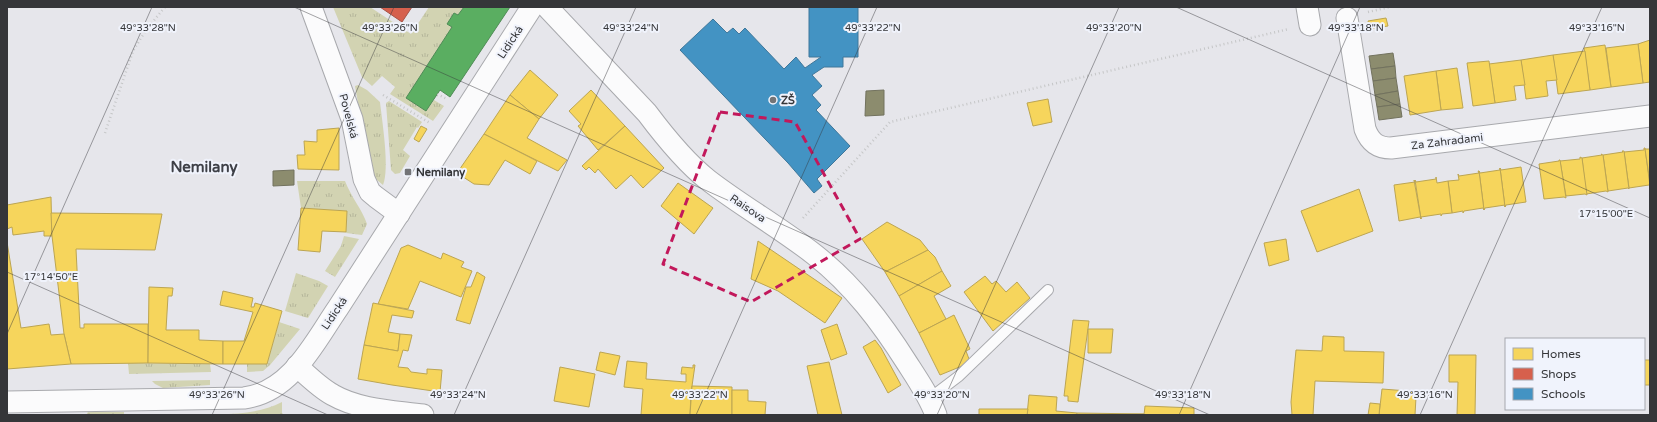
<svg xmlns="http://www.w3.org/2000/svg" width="1657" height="422" viewBox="0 0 1657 422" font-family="'Varela Round',sans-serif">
	<defs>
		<pattern id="grass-tufts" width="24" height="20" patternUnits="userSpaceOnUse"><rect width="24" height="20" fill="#d2d3b2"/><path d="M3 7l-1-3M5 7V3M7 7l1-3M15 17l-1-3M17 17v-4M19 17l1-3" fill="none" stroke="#b5b69a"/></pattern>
	</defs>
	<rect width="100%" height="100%" fill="#e6e6eb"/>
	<!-- grass -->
	<g fill="url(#grass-tufts)">
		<path d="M333,7H370L411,34L429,7H464L458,15L454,13L447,24L452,27L406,98L426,111L434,100L444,106L433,121L390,94L395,87L382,76L372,86L362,77Z"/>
		<path d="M358,85L367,90L380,102C382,121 390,169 383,185L371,175L355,86Z"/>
		<path d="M389,101L422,122L418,128L417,127L403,150L410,156L400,173L395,174L391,170L386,103Z"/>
		<path d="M297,181H345C351,197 362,209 367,224L362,235L346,233L347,211L301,208Z"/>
		<path d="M344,236L359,239L335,277L325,271L341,246Z"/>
		<path d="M296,273L319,281L328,286L308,318L285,311Z"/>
		<path d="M279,322L300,329L270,365L263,371L247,372V364H267Z"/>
		<path d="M128,363L210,364L211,372L129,374Z"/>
		<path d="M210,380V385L163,388L155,384L152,381Z"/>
		<path d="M282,402V413L284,415H219V414C242,414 262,412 282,402Z"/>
		<path d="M88,412H124V415H86Z"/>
	</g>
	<!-- homes -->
	<g fill="#f6d55c" stroke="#bca552">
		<path d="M1386,18L1388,26L1370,29L1368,21Z"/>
		<path d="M1650,40V82L1643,83L1638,44Z"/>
		<path d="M1638,44L1643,83L1611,87L1606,48Z"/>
		<path d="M1605,45L1611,87L1590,90L1584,48Z"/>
		<path d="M1585,51L1590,90L1558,94L1553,55Z"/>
		<path d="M1553,55L1557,80L1546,81L1548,96L1526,99L1521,60Z"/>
		<path d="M1521,60L1525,85L1514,86L1516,100L1495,103L1489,64Z"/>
		<path d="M1489,61L1495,103L1473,106L1467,63Z"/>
		<path d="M1457,68L1463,108L1441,110L1436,71Z"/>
		<path d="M530,70L558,95L539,119L510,95Z"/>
		<path d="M1436,71L1441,110L1410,115L1404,76Z"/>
		<path d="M591,90L625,126L598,150L578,126L581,124L569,111Z"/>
		<path d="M510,95L539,119L527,138L567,160L558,171L484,134Z"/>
		<path d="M1048,99L1052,122L1033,126L1027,103Z"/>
		<path d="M421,126L427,129L419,142L414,139Z"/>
		<path d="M625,126L664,168L643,188L631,175L616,189L598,169L595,173L589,167L586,170L582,166Z"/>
		<path d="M339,128V170L298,169L297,155H305L304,141L317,142V130Z"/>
		<path d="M484,134L537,161L530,174L505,160L489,185L474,184L457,173Z"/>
		<path d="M1644,148H1645L1650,186L1649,185L1629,188L1624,152L1644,150Z"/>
		<path d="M1645,149H1650V182Z"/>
		<path d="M1622,151H1624L1629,189L1628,188L1608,191L1603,155L1623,152Z"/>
		<path d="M1601,154L1603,155L1608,192L1606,191L1586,194L1582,158L1602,155Z"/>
		<path d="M1580,157L1582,158L1587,195L1585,194L1566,196L1560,161L1580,159Z"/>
		<path d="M1559,160H1560L1566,198L1564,197L1544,199L1539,164L1559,161Z"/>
		<path d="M1521,167L1526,202L1506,205L1505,207L1500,168L1501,170Z"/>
		<path d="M1500,168L1505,207V205L1485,208L1484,210L1479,171L1480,173L1500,170Z"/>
		<path d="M1478,171H1479L1484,210L1483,208L1464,211L1463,213V211L1452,213L1448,181L1459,180L1458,174L1459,176L1479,173Z"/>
		<path d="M1436,177L1437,183L1448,181L1452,213L1442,214L1441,216V214L1421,217V219L1415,180L1416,182L1436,179Z"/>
		<path d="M1414,180L1421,219L1420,217L1399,221L1394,185L1415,182Z"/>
		<path d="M678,183L713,208L694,234L661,206Z"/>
		<path d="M1359,189L1373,231L1317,252L1301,211Z"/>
		<path d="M51,197L52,236H44V231L13,235L12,227L7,229V205Z"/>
		<path d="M301,208L347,211L346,232L322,231L320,252L298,250Z"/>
		<path d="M51,213L162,214L155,250L76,249L80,328H84V324H148V363L71,364L64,334L52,236Z"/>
		<path d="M887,222L920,240L928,250L885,272L862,239Z"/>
		<path d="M1286,239L1289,260L1269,266L1264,243Z"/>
		<path d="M758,241L842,298L825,323L778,291L751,279Z"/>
		<path d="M7,242L21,328L49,324L51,335L64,334L71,364L7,369Z"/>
		<path d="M408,245L441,259L443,253L464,262L461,267L472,271L461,297L420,281L408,309L378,304L401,248Z"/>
		<path d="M928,250L935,257L942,271L899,296L885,272Z"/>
		<path d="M942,271L951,286L934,296L946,319L919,333L899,296Z"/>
		<path d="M477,272L485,277L470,324L456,320L466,287H471Z"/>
		<path d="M985,276L992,284L996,281L1006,292L1017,282L1030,298L993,331L964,292Z"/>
		<path d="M149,287L173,288L172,296H168L166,330H199V340L223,341V364L148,363Z"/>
		<path d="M223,291L253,298L251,307H254L255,303L282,311L267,364H223V341H244L253,312L220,305Z"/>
		<path d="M373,303L414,311L412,318L392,315L388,332L400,334L398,351L364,345Z"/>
		<path d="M954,315L970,349L966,351L969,359L962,366L940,375L919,333Z"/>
		<path d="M1073,320L1089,321L1078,402L1068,401V396H1064Z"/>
		<path d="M837,324L847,354L831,360L821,330Z"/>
		<path d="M1088,329H1113L1111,353H1088Z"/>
		<path d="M400,334L412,335L408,351L403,350L398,367L408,368L411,372L427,374V369L442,370L440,392L392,385L358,379L364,345L398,351Z"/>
		<path d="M1323,336L1344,337V351L1384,352L1383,383L1315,381L1313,415H1292L1291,402L1296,350L1322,351Z"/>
		<path d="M875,340L881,348L901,385L888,393L863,347Z"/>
		<path d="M600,352L620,356L615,375L596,370Z"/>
		<path d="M1449,355H1476L1475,415H1457L1458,382H1449Z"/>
		<rect x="1644" y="360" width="6" height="25"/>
		<path d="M627,361L647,363L646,379L686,382V374H681L682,367L693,368V365H695L691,393L690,415H641L643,389L624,387Z"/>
		<path d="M829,362L842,415H818L807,366Z"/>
		<path d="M560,367L595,374L589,407L554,401Z"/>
		<path d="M692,386L732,387V415H690Z"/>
		<path d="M1382,389L1421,392L1422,397H1416L1415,415H1379Z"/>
		<path d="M732,390H748V401L766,402L765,415H732Z"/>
		<path d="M1029,395L1057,397L1056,411L1077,413V415H1027Z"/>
		<path d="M1370,403L1380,404L1379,415H1368Z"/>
		<path d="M1145,406L1194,408V415H1144Z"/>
		<path d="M979,409H1028L1027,415H979Z"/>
		<path d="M1077,413L1144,414L1077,415Z"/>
	</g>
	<!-- shops -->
	<path fill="#d6604d" stroke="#a65347" d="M380,7H412L402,22Z"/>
	<!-- schools -->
	<path fill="#4393c3" stroke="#3f779a" d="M809,7H858V57H843V67H824L812,75L822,86L812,95L821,105L816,110L850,146L817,179L822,186L814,193L788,163L680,50L713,19L727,33L733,28L739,34L745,28L784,69L796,57L805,68L821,57H809Z"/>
	<!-- public -->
	<path fill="#5aae61" stroke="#4f8a55" d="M464,7H510L450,97L440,90L426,111L406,98L452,27L447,24L454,13L458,15Z"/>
	<!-- industry -->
	<g fill="#8c8c6e" stroke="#72725e">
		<path d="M1393,53L1395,66L1371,69L1369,56Z"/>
		<path d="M1395,66L1396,78L1373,81L1371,69Z"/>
		<path d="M1396,78L1398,91L1375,95L1373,81Z"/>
		<path d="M884,90V115L865,116L866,91Z"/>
		<path d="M1398,91L1400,104L1377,107L1375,95Z"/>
		<path d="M1400,104L1402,117L1379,120L1377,107Z"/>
		<path d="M294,170V185L273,186V171Z"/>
	</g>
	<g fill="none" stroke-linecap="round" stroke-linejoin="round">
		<defs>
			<path id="service" d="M930,398L959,376L1048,290"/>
			<g id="minor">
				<path d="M311,7L352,119L364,179L370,192L376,197L399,214"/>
				<path d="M547,7L647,113C665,137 685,162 708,180C743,207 781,228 815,255C853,285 881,322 907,363C918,380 929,396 936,415"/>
				<path d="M1307,7L1310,25"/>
				<path d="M1347,18L1365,129C1370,142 1377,148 1391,148L1650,116"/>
				<path d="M297,366C308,376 320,388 333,395C359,410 394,411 423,415"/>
				<path d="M7,402L244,398C291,392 314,343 338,308L532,7"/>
			</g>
		</defs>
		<!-- service casing -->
		<use href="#service" stroke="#a8a9ad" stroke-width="12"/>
		<!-- minor casing -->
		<use href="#minor" stroke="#a8a9ad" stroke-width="23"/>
		<!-- path -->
		<g stroke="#c5c6c7" stroke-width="2.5" stroke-dasharray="1 3" stroke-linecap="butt">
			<path d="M1368,12L1390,7"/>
			<path d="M383,95L430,123"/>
			<path d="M437,95H439L447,99"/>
			<path d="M105,133L133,51L146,30L165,7"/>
			<path d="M803,218L890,122L1289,29"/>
		</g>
		<!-- service -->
		<use href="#service" stroke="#fbfbfc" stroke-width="10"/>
		<!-- minor -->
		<use href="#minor" stroke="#fbfbfc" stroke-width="21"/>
	</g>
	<!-- marked area -->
	<path fill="none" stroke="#c2185b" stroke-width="3" stroke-dasharray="8 5" stroke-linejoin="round" d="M720,112L795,122L860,239L751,302L663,264Z"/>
	<!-- ticks -->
	<path fill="none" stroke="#353639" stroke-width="1" stroke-opacity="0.45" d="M294,7L1210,415M1176,7L1650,218M7,272L328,415M7,334L152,7M212,415L394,7M454,415L636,7M696,415L877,7M937,415L1119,7M1179,415L1360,7M1420,415L1602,7"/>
	<!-- markers -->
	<g fill="#737477" stroke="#f0f3fc" stroke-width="1.5">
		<circle cx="773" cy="100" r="4"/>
		<rect x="404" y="168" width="8" height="8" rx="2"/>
	</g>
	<g text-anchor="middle" stroke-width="4" stroke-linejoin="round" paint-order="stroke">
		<!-- street labels -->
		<g font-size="11" fill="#353639" stroke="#f0f3fc">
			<text transform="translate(510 42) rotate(-57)" y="4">Lidická</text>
			<text transform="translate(349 116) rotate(75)" y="4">Povelská</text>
			<text transform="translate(1447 141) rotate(-7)" y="4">Za Zahradami</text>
			<text transform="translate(748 208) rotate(34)" y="4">Raisova</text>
			<text transform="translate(334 313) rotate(-56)" y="4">Lidická</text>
		</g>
		<!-- poi labels -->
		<g font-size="11" font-weight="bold" fill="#353639" stroke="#f0f3fc" text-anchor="start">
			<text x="781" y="104">ZŠ</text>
			<text x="416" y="176">Nemilany</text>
		</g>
		<!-- district labels -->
		<g font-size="15" font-weight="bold" fill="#3e4047" stroke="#f0f3fc">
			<text x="204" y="172">Nemilany</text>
		</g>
	</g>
	<g font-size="10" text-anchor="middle" fill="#353639" stroke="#f0f3fc" stroke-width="4" stroke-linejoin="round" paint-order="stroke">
		<text x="148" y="31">49°33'28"N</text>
		<text x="390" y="31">49°33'26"N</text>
		<text x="631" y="31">49°33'24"N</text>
		<text x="873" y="31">49°33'22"N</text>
		<text x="1114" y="31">49°33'20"N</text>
		<text x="1356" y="31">49°33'18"N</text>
		<text x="1597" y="31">49°33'16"N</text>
		<text x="1606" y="217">17°15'00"E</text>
		<text x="51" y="280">17°14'50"E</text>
		<text x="217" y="398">49°33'26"N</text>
		<text x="458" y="398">49°33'24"N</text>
		<text x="700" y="398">49°33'22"N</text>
		<text x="942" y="398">49°33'20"N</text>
		<text x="1183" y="398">49°33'18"N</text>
		<text x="1425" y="398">49°33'16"N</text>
	</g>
	<!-- border -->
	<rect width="1657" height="422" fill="none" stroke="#353639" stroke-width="16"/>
	<!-- legend -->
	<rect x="1505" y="338" width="140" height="72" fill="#f0f3fc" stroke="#a5a7ae"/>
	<rect x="1513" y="348" width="20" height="12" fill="#f6d55c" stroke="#a5a7ae"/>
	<text x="1541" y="358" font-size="12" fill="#353639">Homes</text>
	<rect x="1513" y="368" width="20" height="12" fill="#d6604d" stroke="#a5a7ae"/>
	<text x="1541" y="378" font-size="12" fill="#353639">Shops</text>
	<rect x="1513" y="388" width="20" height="12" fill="#4393c3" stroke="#a5a7ae"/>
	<text x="1541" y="398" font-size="12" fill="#353639">Schools</text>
</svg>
